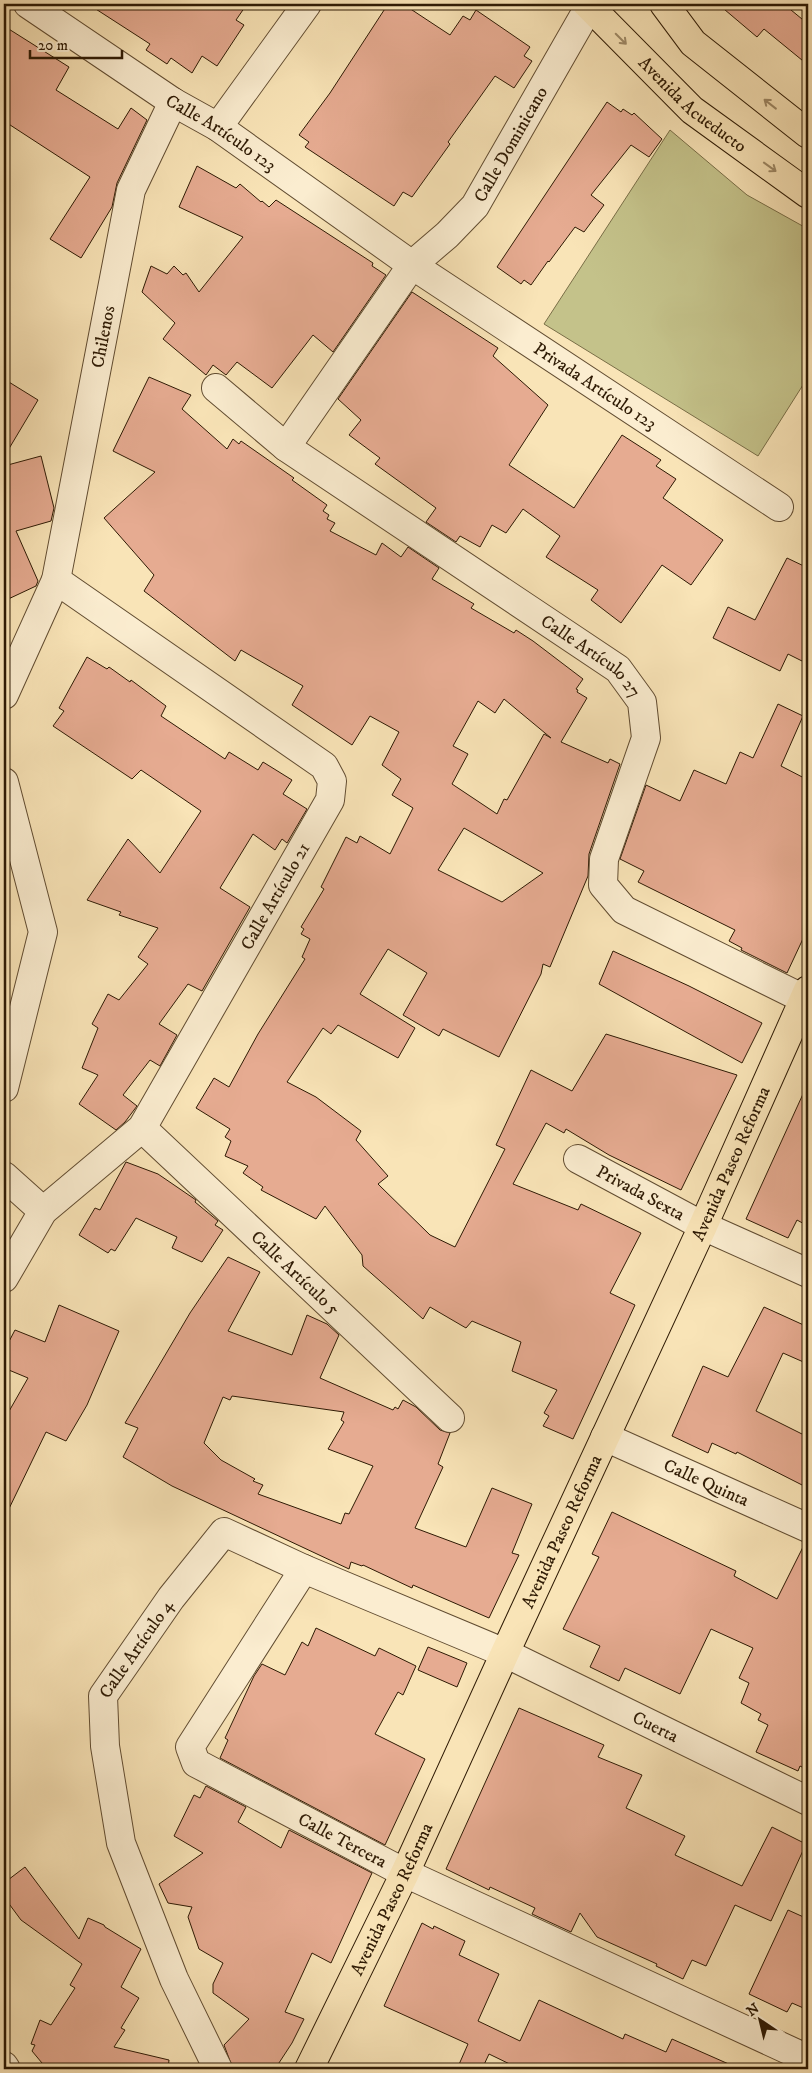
<svg xmlns="http://www.w3.org/2000/svg" width="812" height="2073" viewBox="0 0 812 2073" font-family="'IM FELL DW Pica',serif">
	<rect width="100%" height="100%" fill="#f9e4b7"/>
	<filter id="stains"><feTurbulence type="fractalNoise" baseFrequency=".004" numOctaves="4"/><feColorMatrix values="0 0 0 0 .2 0 0 0 0 .09 0 0 0 0 .02 0 0 0 .5 -.17"/></filter>
	<radialGradient id="worn" r=".72"><stop offset=".6" stop-color="#630" stop-opacity="0"/><stop offset="1" stop-color="#630" stop-opacity=".3"/></radialGradient>
	<!-- green -->
	<path fill="#c4c28a" stroke="#796e47" d="M670,130L747,195L808,229V377L758,456L544,324Z"/>
	<!-- building -->
	<g fill="#e6ab91" stroke="#2e1a04" fill-rule="evenodd">
		<path d="M88,4H247L236,20L244,25L217,66L202,56L192,73L171,58L167,64L146,50L150,44Z"/>
		<path d="M388,4H403L450,35L463,16L470,20L476,10L530,47L524,56L532,61L514,88L495,76L448,142L450,144L412,197L403,192L394,206L305,147L309,142L299,135L330,93Z"/>
		<path d="M718,4H786L785,5L808,24V65L764,29L757,37Z"/>
		<path d="M4,26L69,67L56,90L118,129L131,108L147,120L117,183L112,207L81,258L50,239L90,177L4,121Z"/>
		<path d="M607,102L621,112L623,109L632,115L634,113L662,139L649,157L631,145L591,195L604,205L584,232L575,227L549,262L548,261L531,285L524,280L521,284L497,267Z"/>
		<path d="M197,166L236,188L240,184L261,202L262,201L269,207L276,200L373,263L372,266L386,275L333,352L313,335L272,388L237,362L226,375L213,365L206,375L163,339L175,323L142,292L151,266L167,274L174,266L183,275L186,273L199,292L243,237L179,207Z"/>
		<path d="M412,292L498,348L493,356L548,405L509,465L574,508L622,435L661,460L656,466L676,479L663,498L723,540L691,585L662,565L621,623L591,600L598,590L546,557L560,536L523,509L506,533L492,525L480,547L460,536L456,542L426,522L436,508L375,464L380,458L349,435L361,420L338,399Z"/>
		<path d="M149,377L191,395L182,409L227,449L233,439L239,444L241,441L294,478L292,480L327,505L323,511L329,515L327,519L335,523L330,531L376,555L382,543L401,557L408,547L439,568L432,579L474,604L471,608L514,633L516,630L533,641L583,679L576,689L578,690L577,692L587,698L561,742L608,763L610,759L620,764L589,854L588,876L550,967L543,964L541,974L499,1057L443,1029L439,1036L403,1015L427,973L388,949L360,994L415,1028L398,1058L338,1025L331,1034L323,1028L287,1082L316,1097L361,1131L356,1140L388,1176L378,1184L430,1235L455,1247L505,1149L496,1145L531,1070L572,1091L606,1034L737,1075L681,1190L609,1155L566,1129L564,1133L546,1123L513,1184L578,1210L581,1204L641,1233L610,1293L635,1305L573,1439L543,1426L549,1416L544,1413L557,1390L512,1371L521,1342L472,1321L466,1328L430,1307L423,1319L363,1266L362,1255L325,1206L316,1219L261,1190L263,1187L243,1173L248,1166L225,1156L231,1141L225,1137L230,1129L196,1108L214,1078L229,1087L258,1034L305,959L302,957L310,939L301,934L304,929L301,927L324,889L321,887L346,837L357,843L360,836L390,854L413,808L392,795L401,779L382,765L399,732L370,716L352,745L292,705L303,686L241,650L235,661L144,591L154,575L104,518L155,472L113,451ZM504,699L551,738L544,734L507,800L504,799L497,814L452,784L468,754L453,746L478,701L495,713ZM464,828L543,873L502,902L438,870Z"/>
		<path d="M4,379L38,400L4,457Z"/>
		<path d="M41,456L54,508L51,521L16,531L38,581L36,586L4,601V466Z"/>
		<path d="M787,558L808,568V664L788,654L780,671L713,638L728,607L755,620Z"/>
		<path d="M87,657L107,669L109,667L130,682L131,680L166,706L161,716L225,759L229,752L258,770L263,762L292,780L283,794L307,809L287,843L282,839L275,850L253,834L220,888L250,907L202,991L188,984L159,1024L177,1035L160,1066L150,1060L123,1095L137,1106L125,1122L116,1130L79,1104L98,1075L82,1068L98,1028L92,1024L108,994L119,1000L148,964L138,957L158,928L119,915L121,912L87,900L128,839L160,873L201,811L141,770L132,779L53,726L64,711L59,708Z"/>
		<path d="M778,704L803,716L781,766L808,780V928L787,973L741,950L742,948L729,941L735,930L638,882L644,871L620,859L646,785L680,801L694,770L726,784L740,752L753,758Z"/>
		<path d="M613,951L689,986L762,1023L742,1063L599,984Z"/>
		<path d="M808,1083V1226L797,1220L788,1238L746,1219Z"/>
		<path d="M126,1162L158,1174L196,1200L195,1202L218,1221L215,1225L223,1230L202,1262L172,1248L177,1237L136,1218L115,1251L111,1249L108,1253L79,1235L95,1208L100,1210Z"/>
		<path d="M228,1257L260,1272L228,1331L292,1355L307,1315L327,1324L339,1335L320,1378L393,1410L395,1407L398,1409L403,1400L416,1407L440,1430L450,1433L438,1464L443,1467L415,1528L466,1547L492,1488L532,1504L512,1553L519,1555L489,1618L413,1585L412,1588L363,1565L362,1566L351,1562L349,1569L172,1486L123,1457L138,1428L125,1423L190,1313ZM232,1396L344,1412L341,1420L344,1422L328,1449L373,1466L349,1514L345,1513L341,1524L258,1494L263,1485L253,1481L255,1479L221,1460L204,1443L223,1397L230,1400Z"/>
		<path d="M59,1305L119,1331L87,1405L66,1441L46,1432L4,1519V1420L28,1378L4,1368V1351L15,1330L45,1342Z"/>
		<path d="M764,1307L808,1327V1364L783,1353L756,1411L808,1437V1488L737,1452L736,1454L712,1443L708,1453L672,1436L703,1366L728,1377Z"/>
		<path d="M612,1512L736,1571L734,1576L777,1599L805,1543H808V1770L800,1766L798,1771L756,1752L768,1725L758,1720L761,1714L741,1703L749,1683L739,1678L753,1648L711,1629L680,1694L625,1668L619,1681L590,1667L600,1646L563,1629L599,1557L592,1554Z"/>
		<path d="M316,1628L375,1656L379,1648L416,1666L403,1695L398,1692L375,1734L425,1759L385,1845L220,1758L228,1740L225,1738L254,1676L262,1664L285,1675L302,1642L308,1646Z"/>
		<path d="M428,1647L467,1663L457,1687L418,1670Z"/>
		<path d="M519,1708L604,1745L598,1757L642,1775L626,1808L685,1836L675,1855L742,1886L772,1827L806,1844L771,1921L735,1905L706,1966L692,1960L683,1979L656,1966L657,1964L597,1937L580,1913L571,1932L532,1914L535,1908L490,1887L489,1890L446,1869Z"/>
		<path d="M206,1786L246,1807L238,1822L281,1848L289,1830L372,1873L331,1963L312,1953L285,2012L304,2019L292,2043L275,2069H233L224,2045L249,2019L213,1993V1984L223,1963L199,1949L188,1917L192,1907L168,1903L159,1884L203,1853L174,1836L194,1795L200,1798Z"/>
		<path d="M25,1867L79,1939L88,1918L104,1925L105,1927L141,1949L121,1987L139,1998L121,2028L125,2030L114,2047L169,2060L168,2069H47L32,2051L35,2045L31,2044L40,2020L51,2025L75,1988L70,1985L82,1964L21,1920L4,1897V1883Z"/>
		<path d="M788,1910L808,1919V2010L792,2003L787,2012L749,1994Z"/>
		<path d="M422,1923L433,1929L434,1926L465,1941L459,1955L499,1974L478,2021L520,2041L539,2000L623,2039L625,2034L666,2052L672,2039L740,2069H520L489,2054L482,2069H457L468,2044L384,2006Z"/>
	</g>
	<g fill="none" stroke-linecap="round" stroke-linejoin="round">
		<defs>
			<g id="minor">
				<path id="s1" d="M28,4L173,102L218,127L412,265L779,507"/>
				<path d="M218,127L307,4"/>
				<path id="s2" d="M216,388L286,447L618,669L642,702L646,738L604,859L603,885L624,910L808,1001"/>
				<path id="s3" d="M286,447L412,265L447,235L475,206L589,7"/>
				<path id="s4" d="M4,695L56,580L131,190L173,102"/>
				<path d="M4,782L43,932L4,1088"/>
				<path id="s5" d="M142,1128L450,1418"/>
				<path id="s6" d="M578,1159L703,1226L808,1273"/>
				<path d="M4,1176L43,1211"/>
				<path id="s7" d="M4,1278L43,1211L142,1128L330,800L332,781L324,766L56,580"/>
				<path id="s8" d="M605,1437L808,1528"/>
				<path id="s9" d="M304,1569L190,1747L196,1763L405,1873L808,2059"/>
				<path d="M4,2066L6,2069"/>
				<path id="s10" d="M218,2069L174,1979L121,1843L105,1746L103,1696L171,1598L224,1532L304,1569L505,1653L808,1801"/>
			</g>
			<g id="major">
				<path id="s11" d="M587,4L692,110L808,194"/>
				<path d="M664,4L693,43L808,134"/>
				<path id="s12" d="M309,2069L405,1873L505,1653L703,1226L808,990"/>
			</g>
		</defs>
		<!-- minor casing -->
		<use href="#minor" stroke="#614c31" stroke-width="30"/>
		<!-- major casing -->
		<use href="#major" stroke="#2e1a04" stroke-width="30"/>
		<!-- minor -->
		<use href="#minor" stroke="#fbedd0" stroke-width="28"/>
		<!-- major -->
		<use href="#major" stroke="#f9e4b7" stroke-width="28"/>
	</g>
	<!-- one-way arrows -->
	<defs><path id="oneway-shaft" d="M-6 0H5M1.5-3L5.5 0L1.5 3" fill="none" stroke-width="1.6" stroke-linecap="round" stroke-linejoin="round" transform="scale(1.25)"/></defs>
	<g stroke="#9e8966">
		<use href="#oneway-shaft" transform="translate(621 39) rotate(45)"/>
		<use href="#oneway-shaft" transform="translate(770 104) rotate(-142)"/>
		<use href="#oneway-shaft" transform="translate(770 167) rotate(36)"/>
	</g>
	<g text-anchor="middle" stroke-width="4" stroke-linejoin="round" paint-order="stroke">
		<!-- street labels -->
		<g font-size="18" fill="#2e1a04" stroke="#fbedd0">
			<text dy="6" stroke="none"><textPath href="#s11" startOffset="146">Avenida Acueducto</textPath></text>
			<text dy="6" stroke="none"><textPath href="#s1" startOffset="232">Calle Artículo 123</textPath></text>
			<text dy="6" stroke="none"><textPath href="#s3" startOffset="379">Calle Dominicano</textPath></text>
			<text dy="6" stroke="none"><textPath href="#s4" startOffset="374">Chilenos</textPath></text>
			<text dy="6" stroke="none"><textPath href="#s1" startOffset="684">Privada Artículo 123</textPath></text>
			<text dy="6" stroke="none"><textPath href="#s2" startOffset="462">Calle Artículo 27</textPath></text>
			<text dy="6" stroke="none"><textPath href="#s7" startOffset="474">Calle Artículo 21</textPath></text>
			<text dy="6" stroke="none"><textPath href="#s12" startOffset="999">Avenida Paseo Reforma</textPath></text>
			<text dy="6" stroke="none"><textPath href="#s6" startOffset="71">Privada Sexta</textPath></text>
			<text dy="6" stroke="none"><textPath href="#s5" startOffset="211">Calle Artículo 5</textPath></text>
			<text dy="6" stroke="none"><textPath href="#s8" startOffset="111">Calle Quinta</textPath></text>
			<text dy="6" stroke="none"><textPath href="#s12" startOffset="594">Avenida Paseo Reforma</textPath></text>
			<text dy="6" stroke="none"><textPath href="#s10" startOffset="452">Calle Artículo 4</textPath></text>
			<text dy="6" stroke="none"><textPath href="#s10" startOffset="1072">Cuerta</textPath></text>
			<text dy="6" stroke="none"><textPath href="#s9" startOffset="394">Calle Tercera</textPath></text>
			<text dy="6" stroke="none"><textPath href="#s12" startOffset="189">Avenida Paseo Reforma</textPath></text>
		</g>
	</g>
	<!-- margin -->
	<rect width="812" height="2073" fill="none" stroke="#f9e4b7" stroke-width="20"/>
	<rect x="5" y="5" width="802" height="2063" fill="none" stroke="#2e1a04" stroke-width="2.5"/>
	<rect x="10" y="10" width="792" height="2053" fill="none" stroke="#2e1a04"/>
	<!-- north arrow -->
	<g transform="translate(760 2020) rotate(325)" stroke="#fbedd0" stroke-width="4" paint-order="stroke">
	<path d="M0-4L9 19L0 12L-9 19Z" fill="#2e1a04"/>
	<text y="-8" font-size="14" font-weight="bold" text-anchor="middle" fill="#2e1a04">N</text>
	</g>
	<!-- scale -->
	<path d="M30 50v8h92v-8" fill="none" stroke="#2e1a04" stroke-width="2.5"/>
	<text x="38" y="50" font-size="15" fill="#2e1a04" stroke="#fbedd0" stroke-width="4" paint-order="stroke">20 m</text>
	<rect width="100%" height="100%" filter="url(#stains)"/>
	<rect width="100%" height="100%" fill="url(#worn)"/>
</svg>
